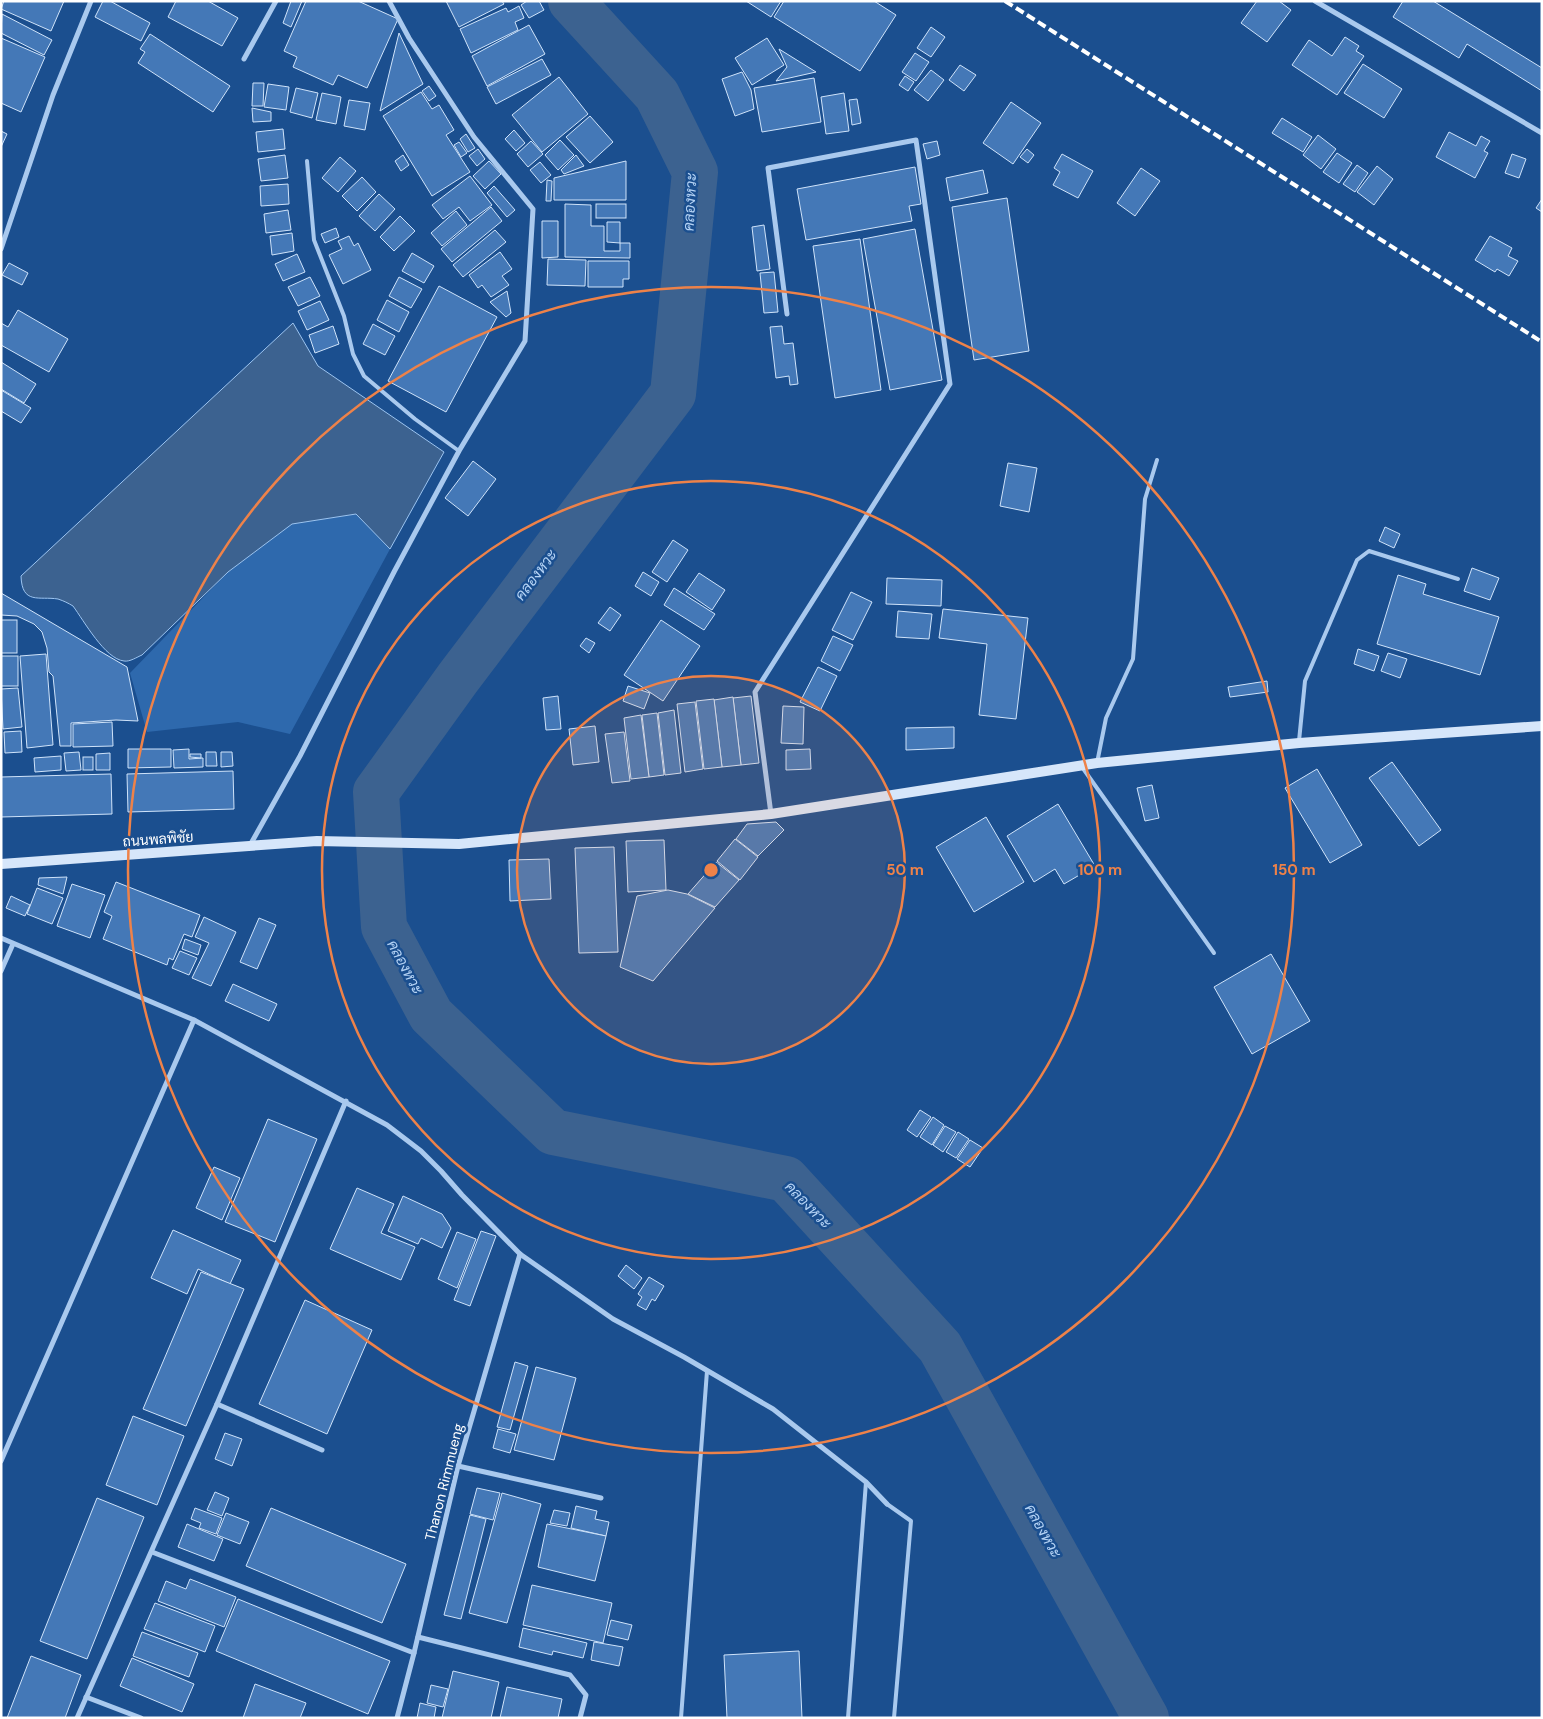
<svg xmlns="http://www.w3.org/2000/svg" width="1543" height="1719" viewBox="0 0 1543 1719" font-family="'DM Sans',Sarabun,sans-serif">
	<rect width="100%" height="100%" fill="#1b4f8f"/>
	<!-- green -->
	<path fill="#2e69ad" d="M357,514L390,549L290,734L238,722L147,732L130,673L228,572L292,524Z"/>
	<!-- water -->
	<path fill="#3c6290" stroke="#9cc4f0" d="M293,323L318,366L444,452L390,549L356,514L292,524L228,572L142,655C137,657 130,662 124,661C105,659 84,621 73,606C68,603 64,601 58,599C39,596 22,605 21,576Z"/>
	<g fill="none" stroke-linecap="round" stroke-linejoin="round">
		<!-- river -->
		<path stroke="#3c6290" stroke-width="46" d="M571,1L657,95L695,172L673,394L458,678L376,792L384,927L431,1015L553,1132L786,1179L940,1347L1146,1718"/>
	</g>
	<!-- building -->
	<g fill="#4478b7" stroke="#cfe3fa">
		<path d="M4,1H64L51,31L1,9Z"/>
		<path d="M103,1H110L150,23L141,41L95,17Z"/>
		<path d="M176,1H208L238,18L222,46L168,17Z"/>
		<path d="M291,1H302L291,27L283,23Z"/>
		<path d="M306,1H358L398,19L367,88L338,75L333,85L293,67L297,57L284,51Z"/>
		<path d="M446,1H502L504,4L459,27Z"/>
		<path d="M527,1H539L544,10L529,18L521,5Z"/>
		<path d="M746,1H781L771,17Z"/>
		<path d="M784,1H874L896,15L860,71L774,17Z"/>
		<path d="M1257,1H1279L1291,10L1267,42L1241,23Z"/>
		<path d="M1403,1H1433L1542,68V91L1467,44L1459,58L1393,17Z"/>
		<path d="M519,6L524,18L515,22L518,30L471,53L460,29L506,8L508,12Z"/>
		<path d="M2,14L52,40L44,55L1,33Z"/>
		<path d="M529,25L545,54L487,86L472,56Z"/>
		<path d="M931,27L945,37L931,57L917,48Z"/>
		<path d="M399,33L423,84L380,111Z"/>
		<path d="M150,34L230,86L213,112L138,63L145,52L140,49Z"/>
		<path d="M1345,37L1359,46L1356,51L1364,56L1337,95L1292,65L1309,40L1332,56Z"/>
		<path d="M1,38L45,57L21,112L1,103Z"/>
		<path d="M767,38L784,65L752,85L735,58Z"/>
		<path d="M779,49L816,72L776,81L787,67Z"/>
		<path d="M915,53L929,62L916,81L902,72Z"/>
		<path d="M542,59L551,75L496,104L487,87Z"/>
		<path d="M1363,64L1402,89L1384,118L1344,93Z"/>
		<path d="M960,65L976,75L964,91L949,80Z"/>
		<path d="M931,70L944,80L928,101L914,90Z"/>
		<path d="M742,72L751,90L754,109L735,116L722,79Z"/>
		<path d="M905,76L914,82L908,91L899,85Z"/>
		<path d="M559,77L588,114L542,152L512,115Z"/>
		<path d="M814,78L821,122L762,132L754,88Z"/>
		<path d="M253,83H264L263,106H252Z"/>
		<path d="M268,84L289,87L286,110L264,107Z"/>
		<path d="M429,86L436,96L429,101L422,91Z"/>
		<path d="M296,88L318,93L312,118L290,112Z"/>
		<path d="M421,92L432,109L439,105L454,130L446,135L470,172L432,196L383,116Z"/>
		<path d="M322,93L341,97L336,124L316,120Z"/>
		<path d="M844,93L849,131L826,134L821,97Z"/>
		<path d="M857,99L861,123L852,125L849,100Z"/>
		<path d="M349,100L370,103L365,130L344,126Z"/>
		<path d="M1011,102L1041,123L1013,164L983,143Z"/>
		<path d="M252,108L271,112V121L253,122Z"/>
		<path d="M590,116L613,142L590,163L566,137Z"/>
		<path d="M1282,118L1312,137L1303,152L1272,133Z"/>
		<path d="M283,129L285,149L258,152L256,132Z"/>
		<path d="M514,130L525,143L516,151L505,139Z"/>
		<path d="M1,131L7,134L1,147Z"/>
		<path d="M1449,132L1476,146L1481,136L1490,141L1484,151L1488,153L1475,178L1436,157Z"/>
		<path d="M466,134L475,148L468,152L460,139Z"/>
		<path d="M1318,135L1336,149L1321,169L1303,155Z"/>
		<path d="M560,140L574,155L558,170L545,155Z"/>
		<path d="M531,141L543,154L528,167L517,154Z"/>
		<path d="M937,141L940,155L927,159L923,144Z"/>
		<path d="M459,142L467,153L461,157L454,145Z"/>
		<path d="M478,149L485,159L477,166L469,156Z"/>
		<path d="M1027,149L1034,155L1028,163L1020,157Z"/>
		<path d="M1337,153L1352,163L1339,183L1323,172Z"/>
		<path d="M1062,154L1093,171L1078,198L1053,185L1060,172L1054,168Z"/>
		<path d="M1512,154L1526,159L1519,178L1505,173Z"/>
		<path d="M285,155L288,178L261,181L258,159Z"/>
		<path d="M403,155L409,165L401,171L395,161Z"/>
		<path d="M576,155L584,166L564,174L561,170Z"/>
		<path d="M340,157L356,171L338,192L322,178Z"/>
		<path d="M489,161L501,174L485,189L473,176Z"/>
		<path d="M626,161V200H554V178Z"/>
		<path d="M540,162L551,175L541,183L530,170Z"/>
		<path d="M1357,165L1368,173L1355,192L1343,184Z"/>
		<path d="M1377,166L1393,179L1374,205L1357,192Z"/>
		<path d="M915,167L921,204L909,206L912,221L806,240L797,189Z"/>
		<path d="M1141,168L1160,181L1135,216L1117,203Z"/>
		<path d="M983,170L988,193L950,201L946,178Z"/>
		<path d="M470,176L492,205L470,221L459,207L443,219L432,205Z"/>
		<path d="M362,177L376,192L357,211L342,196Z"/>
		<path d="M547,180L552,181L551,201H546Z"/>
		<path d="M288,184L289,204L261,206L260,186Z"/>
		<path d="M494,186L515,210L507,217L487,193Z"/>
		<path d="M379,194L395,209L375,231L359,216Z"/>
		<path d="M1007,198L1029,351L974,360L952,207Z"/>
		<path d="M1542,199V212L1536,208Z"/>
		<path d="M565,204L591,205V226H604V251H620V243H630V258L565,257Z"/>
		<rect x="596" y="204" width="30" height="14"/>
		<path d="M491,207L502,221L452,262L441,249Z"/>
		<path d="M288,210L291,230L266,233L264,214Z"/>
		<path d="M456,211L467,225L442,246L431,233Z"/>
		<path d="M400,216L415,231L394,251L380,237Z"/>
		<path d="M542,221H558V257L542,258Z"/>
		<path d="M607,222H620V243L607,242Z"/>
		<path d="M764,225L770,269L757,271L752,227Z"/>
		<path d="M336,228L339,237L325,243L321,234Z"/>
		<path d="M915,229L942,380L890,390L863,239Z"/>
		<path d="M495,230L506,242L463,277L453,265Z"/>
		<path d="M292,233L294,251L272,255L270,236Z"/>
		<path d="M349,236L354,246L358,243L371,270L343,284L329,255L342,249L338,241Z"/>
		<path d="M1490,236L1512,248L1508,256L1518,261L1509,276L1497,269L1495,272L1475,260Z"/>
		<path d="M860,239L881,390L835,398L813,246Z"/>
		<path d="M500,252L512,269L502,276L509,285L491,297L482,285L478,288L469,275Z"/>
		<path d="M412,253L434,266L424,283L402,271Z"/>
		<path d="M297,254L305,272L283,281L275,264Z"/>
		<path d="M548,259L586,260L585,286L547,285Z"/>
		<path d="M588,261H629V279H623V287H588Z"/>
		<path d="M9,263L28,273L22,285L2,275Z"/>
		<path d="M774,272L778,312L764,313L760,273Z"/>
		<path d="M310,277L320,296L298,306L288,287Z"/>
		<path d="M399,277L422,289L411,308L389,296Z"/>
		<path d="M439,286L497,317L446,412L388,381Z"/>
		<path d="M507,291L511,313L506,317L490,302Z"/>
		<path d="M387,300L409,312L399,332L377,320Z"/>
		<path d="M320,301L329,320L307,330L298,311Z"/>
		<path d="M18,310L68,339L49,372L1,345V323L8,327Z"/>
		<path d="M373,324L395,336L385,355L363,344Z"/>
		<path d="M333,326L339,344L315,353L309,335Z"/>
		<path d="M782,326L784,344L793,343L798,384L790,385L789,376L776,378L770,327Z"/>
		<path d="M1,362L36,384L24,403L1,389Z"/>
		<path d="M1,390L31,408L21,423L1,411Z"/>
		<path d="M473,461L496,479L468,516L445,498Z"/>
		<path d="M1008,463L1037,468L1029,512L1000,506Z"/>
		<path d="M1385,527L1400,534L1394,548L1379,541Z"/>
		<path d="M673,540L688,550L667,582L652,572Z"/>
		<path d="M1472,568L1499,578L1490,600L1464,591Z"/>
		<path d="M643,572L659,582L651,596L635,586Z"/>
		<path d="M699,573L725,590L712,610L686,592Z"/>
		<path d="M1398,575L1426,584L1423,594L1499,617L1480,675L1377,644Z"/>
		<path d="M887,578L942,580L941,606L886,604Z"/>
		<path d="M674,588L715,614L704,630L664,605Z"/>
		<path d="M851,592L872,602L853,640L832,630Z"/>
		<path d="M1,593L127,667L138,721L116,720L71,723V746H60L53,676L49,672L47,648L42,632L34,624L17,616L1,615Z"/>
		<path d="M610,607L621,615L610,631L598,623Z"/>
		<path d="M943,609L1028,618L1016,719L979,715L987,644L939,638Z"/>
		<path d="M898,611L932,614L929,639L896,637Z"/>
		<rect x="1" y="620" width="16" height="33"/>
		<path d="M661,620L700,646L663,701L624,675Z"/>
		<path d="M833,636L853,645L840,671L821,661Z"/>
		<path d="M586,638L595,643L589,653L580,646Z"/>
		<path d="M1358,649L1379,656L1374,671L1354,664Z"/>
		<path d="M1388,653L1407,659L1400,678L1381,671Z"/>
		<path d="M46,654L53,745L27,748L20,656Z"/>
		<rect x="1" y="656" width="17" height="30"/>
		<path d="M818,667L837,676L820,711L800,702Z"/>
		<path d="M1267,681L1268,692L1230,697L1228,687Z"/>
		<path d="M628,686L650,693L644,709L623,701Z"/>
		<path d="M18,688L22,727L3,729L1,689Z"/>
		<path d="M558,696L561,729L546,730L543,698Z"/>
		<path d="M751,696L759,763L741,765L733,698Z"/>
		<path d="M733,697L741,765L722,767L714,700Z"/>
		<path d="M714,699L722,767L704,769L696,701Z"/>
		<path d="M695,702L703,769L685,772L677,704Z"/>
		<path d="M783,706L804,707L803,744L781,743Z"/>
		<path d="M674,710L681,773L665,775L658,713Z"/>
		<path d="M657,713L664,775L649,777L642,715Z"/>
		<path d="M641,715L649,777L631,779L624,718Z"/>
		<path d="M112,722L113,746L73,747V724Z"/>
		<path d="M595,726L599,762L573,765L569,729Z"/>
		<path d="M954,727V748L906,750V728Z"/>
		<path d="M21,731L22,752L5,753L4,732Z"/>
		<path d="M624,732L630,781L612,783L605,734Z"/>
		<path d="M128,749H171V767L128,768Z"/>
		<path d="M189,749V759L203,758V767L174,768L173,750Z"/>
		<path d="M810,749L811,769L786,770V750Z"/>
		<path d="M79,752L81,770L66,771L64,753Z"/>
		<path d="M206,752H216L217,766H206Z"/>
		<path d="M221,752H232L233,766L221,767Z"/>
		<path d="M110,753V770H96V754Z"/>
		<path d="M190,754H201V758L190,757Z"/>
		<path d="M61,756V770L35,772L34,758Z"/>
		<rect x="83" y="757" width="10" height="13"/>
		<path d="M1392,762L1441,830L1419,846L1369,778Z"/>
		<path d="M1317,769L1362,845L1330,863L1285,788Z"/>
		<path d="M233,771L234,809L128,812L127,774Z"/>
		<path d="M111,774L112,814L1,817V777Z"/>
		<path d="M1152,785L1159,818L1145,821L1137,788Z"/>
		<path d="M1058,804L1095,866L1064,884L1055,869L1034,882L1007,836Z"/>
		<path d="M986,817L1024,882L974,912L936,847Z"/>
		<path d="M776,822L784,830L758,856L736,839L747,824Z"/>
		<path d="M735,839L758,857L740,880L717,861Z"/>
		<path d="M664,840L666,890L628,892L626,841Z"/>
		<path d="M614,847L618,952L579,953L575,848Z"/>
		<path d="M549,859L551,899L510,901L509,860Z"/>
		<path d="M716,862L739,880L715,907L688,894Z"/>
		<path d="M67,877L63,894L38,885L39,878Z"/>
		<path d="M116,882L200,915L192,937L184,934L173,960L169,958L167,965L103,939L112,916L104,912Z"/>
		<path d="M72,884L105,895L90,938L57,926Z"/>
		<path d="M37,888L63,898L52,924L27,914Z"/>
		<path d="M668,890L687,894L715,908L653,981L620,967L637,896Z"/>
		<path d="M11,896L30,905L25,916L6,908Z"/>
		<path d="M204,917L236,932L211,986L192,978L209,943L195,937Z"/>
		<path d="M259,918L276,925L257,969L240,962Z"/>
		<path d="M185,939L201,945L198,955L182,949Z"/>
		<path d="M180,951L197,958L189,975L172,968Z"/>
		<path d="M1271,954L1310,1021L1252,1054L1214,987Z"/>
		<path d="M233,984L277,1004L269,1021L225,1001Z"/>
		<path d="M920,1110L931,1117L917,1137L907,1130Z"/>
		<path d="M933,1117L944,1125L932,1145L920,1137Z"/>
		<path d="M268,1119L317,1139L275,1242L225,1222Z"/>
		<path d="M945,1126L956,1132L943,1152L933,1145Z"/>
		<path d="M958,1132L969,1139L956,1158L946,1152Z"/>
		<path d="M970,1140L983,1148L970,1167L957,1159Z"/>
		<path d="M214,1167L240,1178L222,1220L196,1208Z"/>
		<path d="M357,1188L394,1204L381,1233L415,1247L401,1280L330,1249Z"/>
		<path d="M403,1196L442,1214L451,1228L442,1248L421,1238L418,1244L388,1231Z"/>
		<path d="M173,1230L241,1260L230,1284L198,1269L187,1294L151,1278Z"/>
		<path d="M481,1231L496,1236L470,1306L454,1300Z"/>
		<path d="M457,1232L476,1239L457,1288L438,1279Z"/>
		<path d="M626,1265L642,1278L634,1289L618,1276Z"/>
		<path d="M201,1272L244,1289L186,1426L143,1409Z"/>
		<path d="M649,1277L664,1286L655,1301L652,1299L646,1310L637,1305L642,1297L638,1294Z"/>
		<path d="M305,1300L372,1330L327,1434L259,1404Z"/>
		<path d="M515,1362L528,1366L510,1430L497,1427Z"/>
		<path d="M536,1367L576,1378L554,1460L514,1450Z"/>
		<path d="M133,1416L184,1436L157,1505L106,1485Z"/>
		<path d="M498,1429L516,1434L510,1453L493,1448Z"/>
		<path d="M225,1433L242,1439L232,1466L215,1459Z"/>
		<path d="M477,1488L500,1493L493,1520L470,1514Z"/>
		<path d="M215,1492L229,1498L222,1516L207,1510Z"/>
		<path d="M502,1493L541,1504L507,1623L469,1613Z"/>
		<path d="M97,1498L144,1517L87,1659L40,1641Z"/>
		<path d="M576,1506L597,1511L595,1519L609,1522L606,1536L571,1528Z"/>
		<path d="M195,1508L222,1518L216,1534L199,1528L201,1523L191,1519Z"/>
		<path d="M271,1508L406,1564L382,1623L246,1566Z"/>
		<path d="M554,1510L570,1513L567,1526L550,1523Z"/>
		<path d="M226,1513L249,1522L240,1544L217,1535Z"/>
		<path d="M470,1515L486,1519L461,1619L444,1615Z"/>
		<path d="M187,1524L223,1539L214,1561L178,1547Z"/>
		<path d="M547,1524L606,1536L595,1581L538,1567Z"/>
		<path d="M190,1579L236,1597L224,1627L158,1601L166,1581L186,1589Z"/>
		<path d="M532,1585L612,1603L603,1643L523,1625Z"/>
		<path d="M238,1599L390,1661L368,1714L216,1651Z"/>
		<path d="M155,1603L215,1626L205,1652L144,1629Z"/>
		<path d="M611,1620L632,1625L628,1640L607,1635Z"/>
		<path d="M523,1628L587,1643L583,1658L553,1651L552,1655L519,1647Z"/>
		<path d="M142,1632L198,1653L189,1677L133,1656Z"/>
		<path d="M594,1642L623,1647L619,1666L591,1660Z"/>
		<path d="M799,1651L802,1718H727L724,1655Z"/>
		<path d="M31,1656L81,1675L65,1718H7Z"/>
		<path d="M132,1658L194,1684L182,1712L120,1686Z"/>
		<path d="M453,1671L499,1682L491,1718H442Z"/>
		<path d="M255,1684L306,1703L300,1718H243Z"/>
		<path d="M431,1685L448,1689L443,1707L427,1703Z"/>
		<path d="M507,1687L562,1699L558,1718H500Z"/>
		<path d="M420,1703L436,1707L434,1718H417Z"/>
	</g>
	<g fill="none" stroke-linecap="round" stroke-linejoin="round">
		<!-- lane -->
		<g stroke="#a9c9ee" stroke-width="4">
			<path d="M307,161L314,240L344,316L353,354L364,376L415,419L459,451"/>
			<path d="M1299,741L1305,681L1357,560L1369,551L1458,579"/>
			<path d="M1097,763L1106,718L1133,659L1145,499L1157,460"/>
			<path d="M1082,767L1214,953"/>
			<path d="M887,1504L911,1521L894,1718"/>
			<path d="M681,1718L707,1371"/>
			<path d="M848,1718L866,1482"/>
		</g>
		<!-- street -->
		<g stroke="#a9c9ee" stroke-width="5">
			<path d="M1315,1L1542,133"/>
			<path d="M244,59L276,1"/>
			<path d="M1,249L53,95L91,1"/>
			<path d="M771,814L755,692L950,384L916,140L768,168L787,314"/>
			<path d="M249,847L300,756L394,572L459,451L525,341L533,209L474,137L409,38L389,1"/>
			<path d="M1,938L194,1020L387,1125L421,1151L441,1171L462,1195L520,1254L613,1319L684,1357L773,1409L866,1482L887,1504"/>
			<path d="M1,971L13,944"/>
			<path d="M217,1404L322,1450"/>
			<path d="M1,1461L194,1020"/>
			<path d="M458,1466L601,1498"/>
			<path d="M152,1552L414,1653"/>
			<path d="M418,1637L570,1675L586,1695L580,1718"/>
			<path d="M86,1697L141,1718"/>
			<path d="M77,1718L217,1404L346,1101"/>
			<path d="M397,1718L414,1653L458,1466L520,1254"/>
		</g>
		<!-- secondary -->
		<path stroke="#d6e6fa" stroke-width="10" d="M1,864L317,841L459,844L771,814L1097,763L1299,743L1542,726"/>
		<!-- rail -->
		<path stroke="#fff" stroke-width="4" stroke-dasharray="9 4" stroke-linecap="butt" d="M1005,1L1542,342"/>
	</g>
	<!-- distance rings -->
	<circle cx="711" cy="870" r="194" fill="#ee8249" fill-opacity=".12"/>
	<g fill="none" stroke="#ee8249" stroke-width="2.5">
		<circle cx="711" cy="870" r="194"/>
		<circle cx="711" cy="870" r="389"/>
		<circle cx="711" cy="870" r="583"/>
	</g>
	<g text-anchor="middle" stroke-width="5" stroke-linejoin="round" paint-order="stroke">
		<!-- street labels -->
		<g font-size="14" fill="#fff" stroke="#1b4f8f">
			<text transform="translate(158 839) rotate(-4)" y="5">ถนนพลพิชัย</text>
			<text transform="translate(444 1482) rotate(-76)" y="5">Thanon Rimmueng</text>
		</g>
		<!-- water labels -->
		<g font-size="15" font-style="italic" fill="#b5d3f5" stroke="#1b4f8f">
			<text transform="translate(690 202) rotate(-87)" y="5">คลองหวะ</text>
			<text transform="translate(536 575) rotate(-53)" y="5">คลองหวะ</text>
			<text transform="translate(405 967) rotate(62)" y="5">คลองหวะ</text>
			<text transform="translate(808 1205) rotate(46)" y="5">คลองหวะ</text>
			<text transform="translate(1043 1531) rotate(61)" y="5">คลองหวะ</text>
		</g>
	</g>
	<circle cx="711" cy="870" r="8" fill="#ee8249" stroke="#1b4f8f" stroke-width="2.5"/>
	<g font-size="15" text-anchor="middle" font-weight="bold" fill="#ee8249" stroke="#1b4f8f" stroke-width="5" stroke-linejoin="round" paint-order="stroke">
		<text x="905" y="875">50 m</text>
		<text x="1100" y="875">100 m</text>
		<text x="1294" y="875">150 m</text>
	</g>
	<!-- border -->
	<rect width="1543" height="1719" fill="none" stroke="#ffffff" stroke-width="5"/>
</svg>
